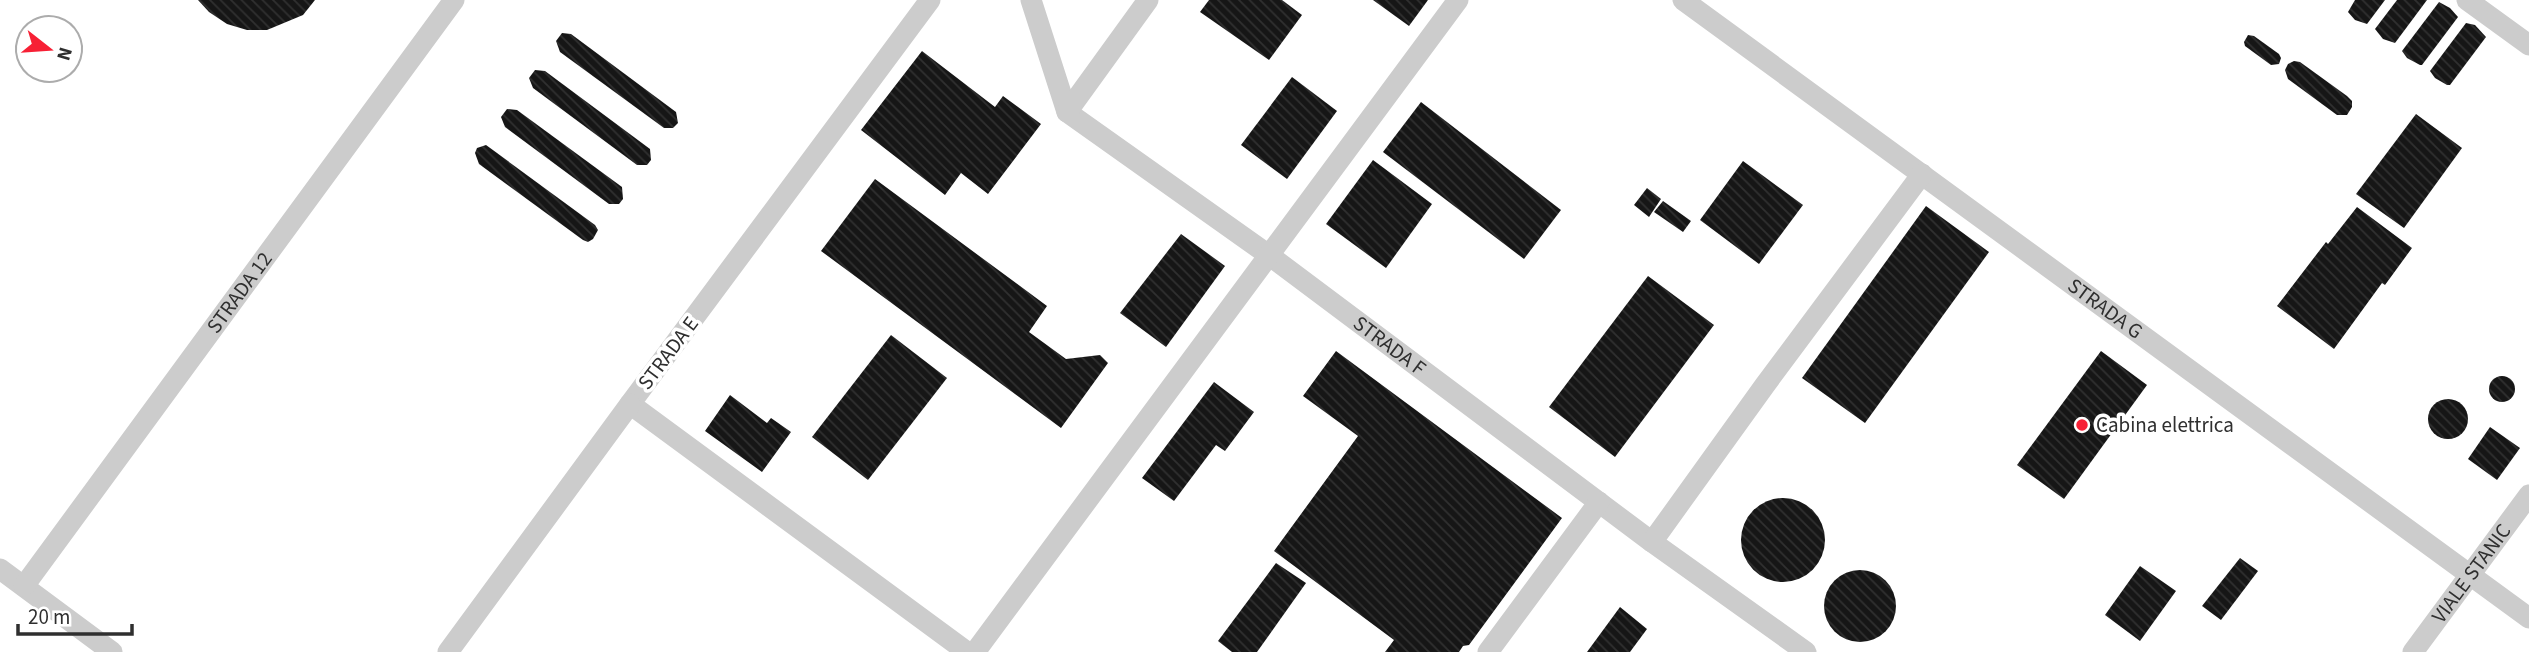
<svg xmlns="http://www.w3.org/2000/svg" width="2529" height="652" viewBox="0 0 2529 652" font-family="'Source Sans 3',sans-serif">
	<defs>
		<pattern id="building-back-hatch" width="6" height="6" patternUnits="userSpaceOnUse" patternTransform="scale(1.75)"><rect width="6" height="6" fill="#161616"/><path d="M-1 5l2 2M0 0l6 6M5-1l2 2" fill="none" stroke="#303030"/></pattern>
	</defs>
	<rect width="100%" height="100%" fill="#fff"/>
	<!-- building -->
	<g fill="url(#building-back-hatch)">
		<path d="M198,0H315L303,15L267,30H247L227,24L209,12Z"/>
		<path d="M1209,0H1282L1302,15L1269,60L1200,12Z"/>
		<path d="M1373,0H1428L1409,26Z"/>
		<path d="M2355,0H2385L2367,24L2355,20L2348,12Z"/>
		<path d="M2397,0H2427L2395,43L2383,39L2375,29Z"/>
		<path d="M2439,2L2450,8L2458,17L2422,65H2420L2407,58L2402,51Z"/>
		<path d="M2466,23L2475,25L2486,37L2450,85H2447L2435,78L2430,71Z"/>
		<path d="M562,33L571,34L676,112L678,123L673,128H664L560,52L556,41Z"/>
		<path d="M2248,35L2254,36L2279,54L2281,58L2279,64L2271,65L2245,46L2244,42Z"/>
		<path d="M922,51L995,107L1003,96L1041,124L988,194L961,173L945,195L861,130Z"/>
		<path d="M2294,61L2300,62L2347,96L2352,101V107L2347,115H2337L2288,79L2285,70L2288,64Z"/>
		<path d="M535,70L545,71L650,149L651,160L647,165H637L533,88L529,78Z"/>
		<path d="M1292,77L1337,111L1287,179L1241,145Z"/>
		<path d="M1421,102L1561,210L1524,259L1383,152Z"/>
		<path d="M507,109L517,110L622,187L623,199L619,204H609L505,127L501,117Z"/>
		<path d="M2416,114L2462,148L2404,228L2356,194Z"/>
		<path d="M486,145L595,225L598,230L593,239L588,242L583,240L479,164L475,153L477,148Z"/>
		<path d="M1373,160L1432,204L1386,268L1326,224Z"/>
		<path d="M1743,161L1803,205L1759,264L1700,220Z"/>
		<path d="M875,179L1047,306L1029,332L1066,359L1100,355L1108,363L1061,428L821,251Z"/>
		<path d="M1647,188L1661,199L1649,217L1634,205Z"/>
		<path d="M1663,201L1691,221L1683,232L1654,212Z"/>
		<path d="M1926,206L1989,252L1865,423L1802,378Z"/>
		<path d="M2357,207L2412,248L2385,285L2382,283L2334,349L2277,306L2326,242L2328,244Z"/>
		<path d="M1181,234L1225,266L1166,347L1120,313Z"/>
		<path d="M1648,276L1714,325L1615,457L1549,407Z"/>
		<path d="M891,335L947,378L868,480L812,437Z"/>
		<path d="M1336,351L1562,518L1469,645L1463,646L1459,652H1385L1394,640L1274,551L1358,436L1303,396Z"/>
		<path d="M2101,351L2147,385L2064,499L2017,465Z"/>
		<circle cx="2502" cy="389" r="13"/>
		<path d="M1214,382L1254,412L1225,451L1216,445L1174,501L1142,478Z"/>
		<path d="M730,395L767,423L771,418L791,432L762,472L705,431Z"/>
		<circle cx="2448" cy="419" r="20"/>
		<path d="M2490,427L2520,448L2497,480L2468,459Z"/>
		<circle cx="1783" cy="540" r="42"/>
		<path d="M2240,558L2258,571L2221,620L2202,606Z"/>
		<path d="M1276,563L1306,583L1257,652H1232L1218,641Z"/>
		<path d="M2140,566L2176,591L2140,641L2105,615Z"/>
		<circle cx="1860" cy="606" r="36"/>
		<path d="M1620,607L1647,629L1630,652H1587Z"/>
	</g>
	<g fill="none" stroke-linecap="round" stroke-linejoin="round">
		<!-- lane -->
		<g stroke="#ccc" stroke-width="21">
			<path d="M930,0L630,404L967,652"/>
			<path id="s1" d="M1031,0L1067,112L1270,256L1652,542L1806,652"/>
			<path id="s2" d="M1683,0L2529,618"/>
			<path d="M2467,0L2529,45"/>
			<path d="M1067,112L1148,0"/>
			<path d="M1652,542L1765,385L1922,174"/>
			<path d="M0,569L112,652"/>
			<path id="s3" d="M24,586L454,0"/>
			<path d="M448,652L630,404"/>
			<path d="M975,652L1458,0"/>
			<path d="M1488,652L1599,502"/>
			<path id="s4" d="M2413,652L2529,495"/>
		</g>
	</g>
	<!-- markers -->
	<circle fill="#f72035" stroke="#fff" stroke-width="2.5" cx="2082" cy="425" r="7"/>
	<g text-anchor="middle" stroke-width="7" stroke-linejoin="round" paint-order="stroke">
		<!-- street labels -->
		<g font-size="21" fill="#2f2f2f" stroke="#fff">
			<text dy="7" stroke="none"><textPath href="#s3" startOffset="364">STRADA 12</textPath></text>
			<text dy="7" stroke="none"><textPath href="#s2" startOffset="523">STRADA G</textPath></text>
			<text dy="7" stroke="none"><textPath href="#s1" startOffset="516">STRADA F</textPath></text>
			<text transform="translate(668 353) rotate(-53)" y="7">STRADA E</text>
			<text dy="7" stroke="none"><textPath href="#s4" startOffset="98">VIALE STANIC</textPath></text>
		</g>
		<!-- poi labels -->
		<g font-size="21" fill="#2f2f2f" stroke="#fff" text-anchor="start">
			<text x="2096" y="432">Cabina elettrica</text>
		</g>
	</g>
	<!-- north arrow -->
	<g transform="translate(49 49) rotate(107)"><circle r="33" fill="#ffffff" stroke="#acacac" stroke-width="2"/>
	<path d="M0-5L12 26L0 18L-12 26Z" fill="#f72035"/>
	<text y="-10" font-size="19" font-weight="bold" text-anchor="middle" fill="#2f2f2f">N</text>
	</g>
	<!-- scale -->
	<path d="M18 624v10h114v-10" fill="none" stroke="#2f2f2f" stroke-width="3.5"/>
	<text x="28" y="624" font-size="21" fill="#2f2f2f" stroke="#ffffff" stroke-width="5" paint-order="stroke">20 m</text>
</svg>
